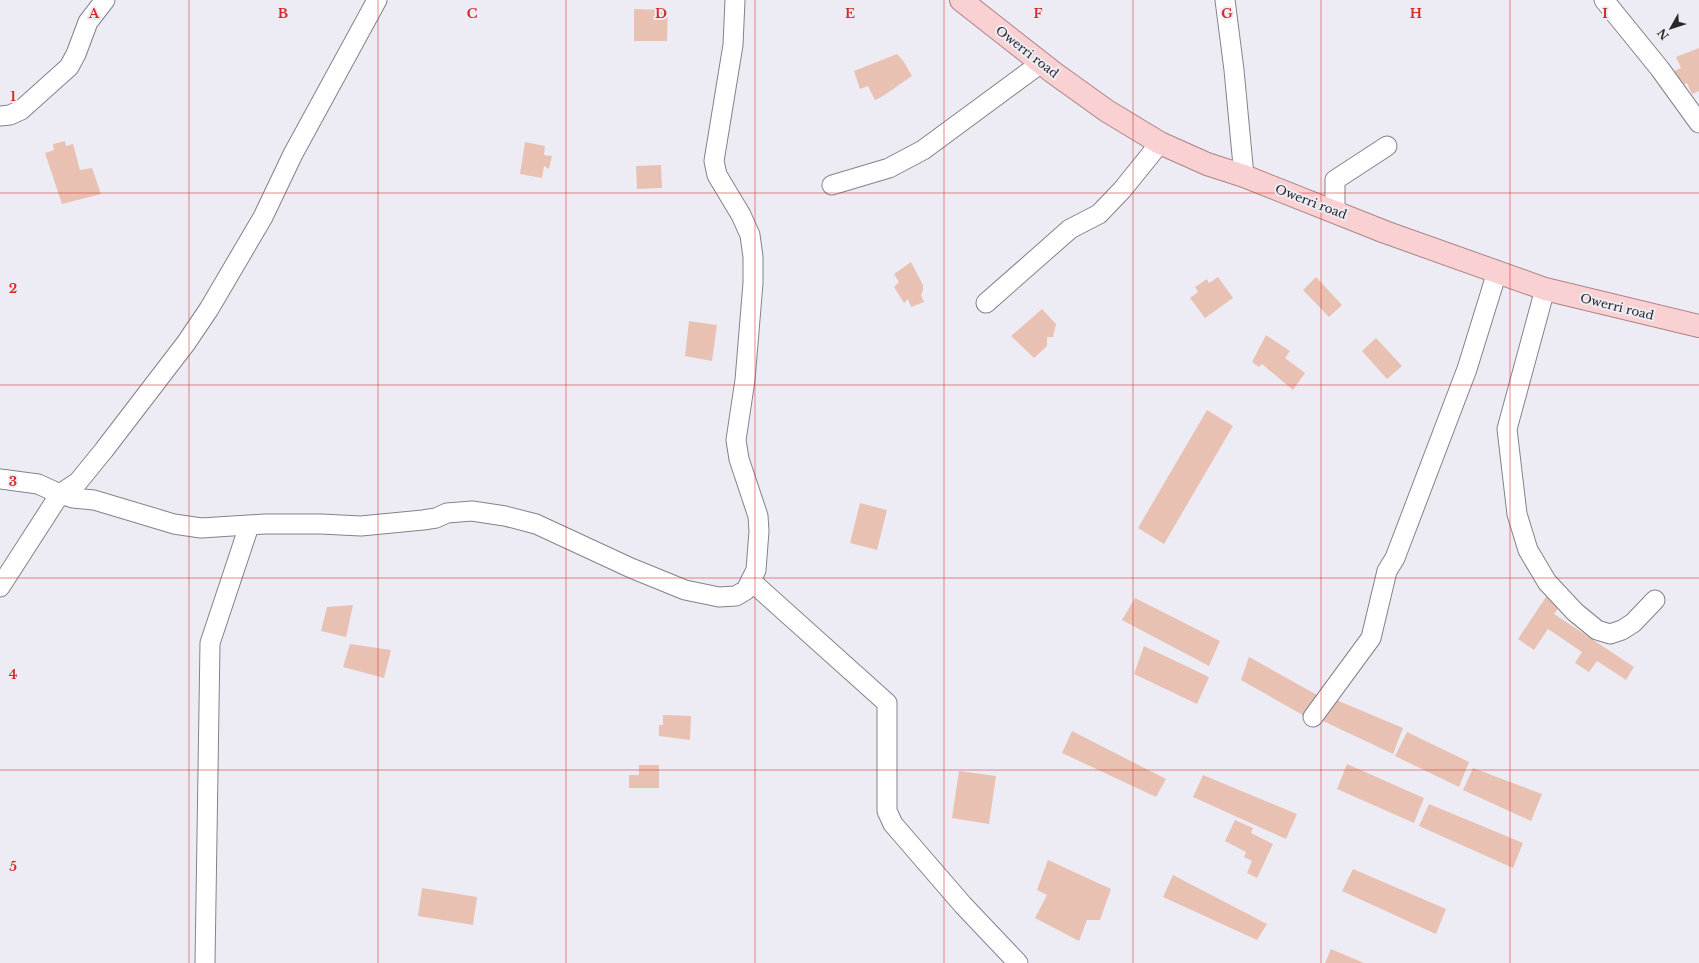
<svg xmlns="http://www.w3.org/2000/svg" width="1699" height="963" viewBox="0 0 1699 963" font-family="'Libre Baskerville',serif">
	<rect width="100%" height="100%" fill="#edecf4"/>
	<!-- building -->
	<g fill="#e9c1b3">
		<path d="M634,9L668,10L667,41H634Z"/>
		<path d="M1699,48V91L1692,94L1687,83L1678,87L1672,72L1681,68L1676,57Z"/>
		<path d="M897,54L904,62L912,76L883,96L875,100L868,86L860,89L854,71Z"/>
		<path d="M65,141L66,146L73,144L80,170L92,168L101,194L62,204L45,153L54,150L53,144Z"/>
		<path d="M525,142L545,146L544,155L552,156L549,169L544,166L542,178L520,174Z"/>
		<path d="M661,165L662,188L637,189L636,166Z"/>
		<path d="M911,262L923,285V291L921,295L924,302L911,307L908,299L904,303L894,287L899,282L894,274Z"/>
		<path d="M1218,277L1233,298L1205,318L1190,298L1198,292L1195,287L1207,279L1209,283Z"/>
		<path d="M1316,277L1342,305L1329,317L1303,290Z"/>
		<path d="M1042,309L1056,324L1053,337H1047V346L1034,358L1011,336Z"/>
		<path d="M689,321L717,325L712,361L685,356Z"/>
		<path d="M1266,335L1290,351L1285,358L1305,373L1293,390L1262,364L1259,367L1252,362Z"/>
		<path d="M1376,338L1402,366L1387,379L1362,351Z"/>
		<path d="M1207,410L1233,426L1164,544L1138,528Z"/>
		<path d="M860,503L887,510L877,550L850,543Z"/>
		<path d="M1548,594L1562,603L1554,614L1634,667L1626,680L1597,661L1589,672L1575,663L1582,652L1548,629L1534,650L1518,639Z"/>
		<path d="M1135,598L1220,641L1209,666L1122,620Z"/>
		<path d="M353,605L346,637L321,631L327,607Z"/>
		<path d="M350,644L391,650L384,678L343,667Z"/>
		<path d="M1144,646L1209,677L1197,704L1134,674Z"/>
		<path d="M1249,657L1319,696L1308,718L1241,680Z"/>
		<path d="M1334,699L1403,728L1393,754L1321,720Z"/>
		<path d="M663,715L691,716L690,740L659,736V725H663Z"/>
		<path d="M1072,731L1166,779L1156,797L1062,753Z"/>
		<path d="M1407,732L1469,762L1459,787L1395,756Z"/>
		<path d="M1347,764L1424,798L1414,823L1337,789Z"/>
		<path d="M639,765H659V788H629V775H639Z"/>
		<path d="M1473,768L1542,794L1531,821L1463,790Z"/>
		<path d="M959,771L996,776L989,824L952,818Z"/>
		<path d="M1203,775L1297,814L1286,839L1193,797Z"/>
		<path d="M1429,804L1523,843L1513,868L1419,826Z"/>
		<path d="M1235,820L1253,828L1251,833L1273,844L1257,878L1247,873L1252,861L1244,857L1246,852L1225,841Z"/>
		<path d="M1048,860L1111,889L1100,920H1087L1079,941L1035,918L1047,895L1037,890Z"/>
		<path d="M1353,869L1446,909L1436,934L1342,891Z"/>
		<path d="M1173,875L1267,924L1257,940L1163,897Z"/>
		<path d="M422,888L477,897L473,925L418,916Z"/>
		<path d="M1331,949L1364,963H1325Z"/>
	</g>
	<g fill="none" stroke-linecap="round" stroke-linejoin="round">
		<defs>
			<g id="minor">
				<path d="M1225,0L1234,70L1244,176"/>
				<path d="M1604,0L1660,69L1699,123"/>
				<path d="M0,116L10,115L21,110L69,67L76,54L88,22L105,0"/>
				<path d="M832,185L889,168L923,150L1041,63"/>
				<path d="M1335,211V180L1387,146"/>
				<path d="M1545,289L1507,429L1517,514L1528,550L1547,582L1575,612L1597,630L1610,634L1622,630L1633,623L1655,600"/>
				<path d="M986,303L1070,229L1099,214L1122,190L1160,143"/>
				<path d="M0,479L38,484L60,494L73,498L94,500L174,524L201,528L265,524H321L361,526L423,520L436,518L447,513L472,511L505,516L536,524L631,568L685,590L719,597L736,596L746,590L756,570L759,531L758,516L739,459L736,440L745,380L753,283V257L750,235L741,215L717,175L714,161L733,45L735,0"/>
				<path d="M751,581L887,703V811L893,824L963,905L1018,963"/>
				<path d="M0,587L60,494L78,482L104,450L186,343L209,309L263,217L293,154L377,0"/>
				<path d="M1313,717L1371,638L1387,571L1395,558L1467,369L1497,272"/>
				<path d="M205,963L210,643L249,526"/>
			</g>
			<path id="major" d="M961,0L1054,73L1107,111L1160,143L1207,164L1244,176L1385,232L1545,289L1699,326"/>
		</defs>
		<!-- minor casing -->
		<use href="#minor" stroke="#838289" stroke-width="21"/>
		<!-- major casing -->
		<use href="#major" stroke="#ad8285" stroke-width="24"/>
		<!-- minor -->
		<use href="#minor" stroke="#fff" stroke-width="19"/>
		<!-- major -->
		<use href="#major" stroke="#f9d1d3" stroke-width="22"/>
	</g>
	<!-- grid -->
	<path fill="none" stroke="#d62828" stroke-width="1" stroke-opacity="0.55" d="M189,0V963M378,0V963M566,0V963M755,0V963M944,0V963M1133,0V963M1321,0V963M1510,0V963M0,193H1699M0,385H1699M0,578H1699M0,770H1699"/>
	<g text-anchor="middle" stroke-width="4" stroke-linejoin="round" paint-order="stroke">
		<!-- street labels -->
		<g font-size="12" fill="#28282b" stroke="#edecf4">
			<text transform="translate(1027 52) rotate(38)" y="4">Owerri road</text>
			<text transform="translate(1311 202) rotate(21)" y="4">Owerri road</text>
			<text transform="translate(1617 307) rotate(14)" y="4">Owerri road</text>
		</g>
	</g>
	<g font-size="13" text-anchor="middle" font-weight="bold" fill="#d62828" stroke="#edecf4" stroke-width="4" stroke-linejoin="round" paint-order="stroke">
		<text x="94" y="18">A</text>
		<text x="283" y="18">B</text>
		<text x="472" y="18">C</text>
		<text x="661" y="18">D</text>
		<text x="850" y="18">E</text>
		<text x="1038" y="18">F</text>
		<text x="1227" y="18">G</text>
		<text x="1416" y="18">H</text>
		<text x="1605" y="18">I</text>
		<text x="13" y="101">1</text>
		<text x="13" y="293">2</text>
		<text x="13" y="486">3</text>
		<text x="13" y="679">4</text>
		<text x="13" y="871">5</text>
	</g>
	<!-- north arrow -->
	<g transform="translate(1671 28) rotate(231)" stroke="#edecf4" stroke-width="3" paint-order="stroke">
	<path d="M0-3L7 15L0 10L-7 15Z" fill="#28282b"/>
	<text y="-6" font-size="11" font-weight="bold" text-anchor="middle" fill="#28282b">N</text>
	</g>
</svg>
